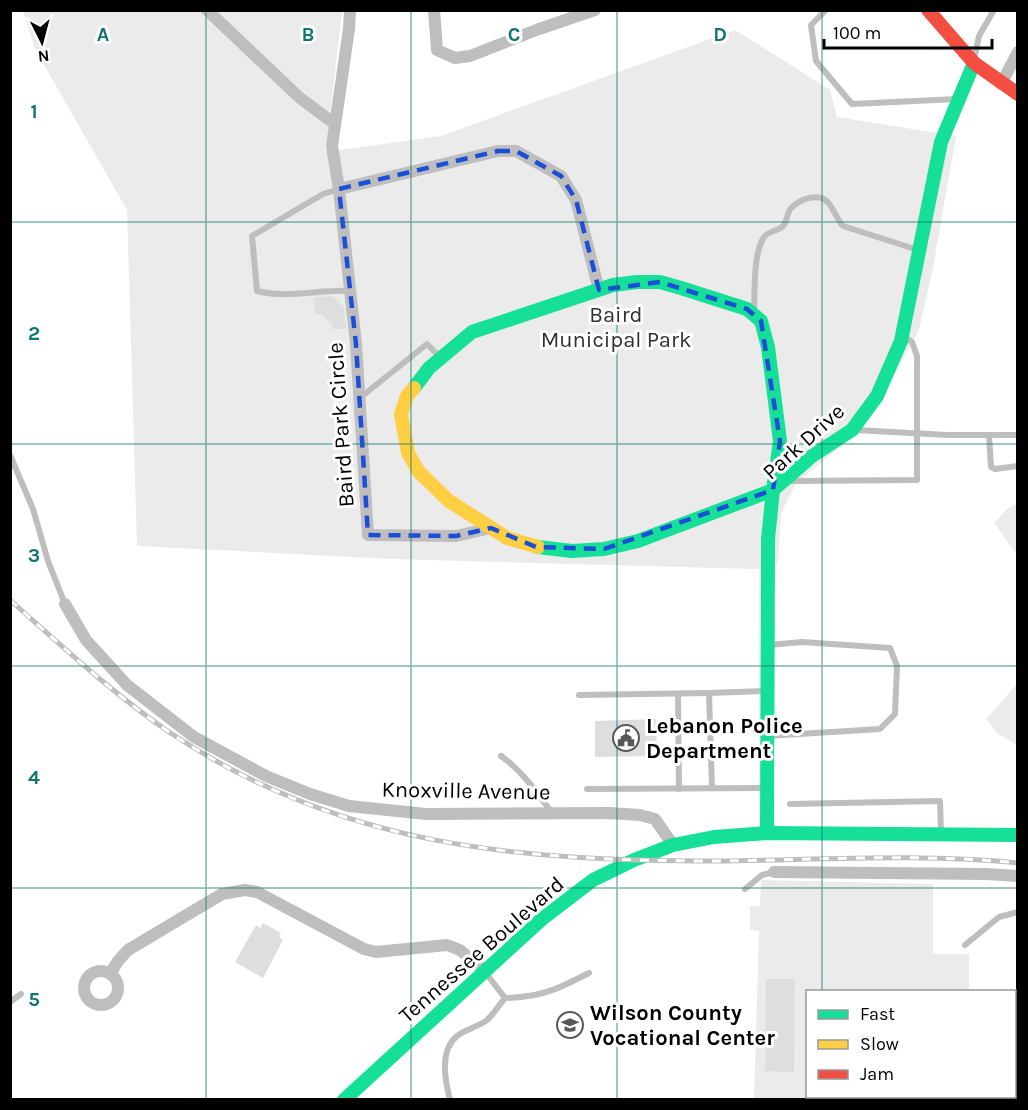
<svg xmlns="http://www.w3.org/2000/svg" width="1028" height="1110" viewBox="0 0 1028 1110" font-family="Karla,sans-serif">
	<rect width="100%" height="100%" fill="#fff"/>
	<!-- green -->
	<g fill="#ebebeb">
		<path d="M23,11H342L326,152L441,136L735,30L830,90L837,117L956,136L933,268L919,330L873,414L844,444L796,483L781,513L778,564L756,569L392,559L137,546L127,210L35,49Z"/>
		<path d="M1017,504V554L994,523L1008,508Z"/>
		<path d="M1017,684V745L998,734L986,719Z"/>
		<path d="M761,880L933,884V954H969V991L808,992V1096H967V1099H754L759,931L750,930V906H760Z"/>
	</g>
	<!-- building -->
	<g fill="#dedede">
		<path d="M332,296L344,307L346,329H332V324L321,314H315L314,298Z"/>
		<path d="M656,719L657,756L595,757V721Z"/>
		<path d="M263,923L281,933L279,937L283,940L263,978L235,962L256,925L260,928Z"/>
		<path d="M766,979H795L794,1072L765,1071Z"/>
	</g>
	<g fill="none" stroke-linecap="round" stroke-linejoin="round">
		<!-- lane -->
		<g stroke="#bebebe" stroke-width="6">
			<path d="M826,10L811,25L816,61L852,104L957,99"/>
			<path d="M974,60L979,36L994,10"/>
			<path d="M339,189L323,194L252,236L257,291C289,299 318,289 350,291"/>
			<path d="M754,311C755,291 753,253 764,237C769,230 779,232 784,225C787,221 787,213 791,208C798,201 811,195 821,198C832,201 835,218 843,226L918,250"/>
			<path d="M361,397L427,344L440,357"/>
			<path d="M856,430L947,435H1018"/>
			<path d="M989,435L991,467L995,469L1018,466"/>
			<path d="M10,455L33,509L48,561L65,604"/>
			<path d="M790,481L917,480V356L912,342L904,337"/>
			<path d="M678,694L679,789"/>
			<path d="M579,695L709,693"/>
			<path d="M767,736L880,729L895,714L897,666L890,648L802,642L769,645"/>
			<path d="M501,756C522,771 537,792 552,813"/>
			<path d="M712,788L709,693L766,691"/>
			<path d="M587,789L766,788"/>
			<path d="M790,804L940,801L941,834"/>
			<path d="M745,889L762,875L774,872"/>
			<path d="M965,945L999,917L1018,912"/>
			<path d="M485,972L505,998C542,997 558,989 589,973"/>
			<path d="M10,1002L21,994"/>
			<path d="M450,1100C445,1080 439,1051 457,1036C466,1029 478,1027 487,1020C494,1014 499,1005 505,998"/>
		</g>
		<!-- street -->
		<g stroke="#bebebe" stroke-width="12">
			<path d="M207,10L300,98L335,124"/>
			<path d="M350,10L349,29L332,146L339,189L356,344L368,535L456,536L491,528"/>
			<path d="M434,10L437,50L455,58L470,56L539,29L595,10"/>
			<path d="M1001,84L1018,52"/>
			<path d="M339,189L498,151H516L561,176L576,200L599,290"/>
			<path d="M65,604L86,640L127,685L194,737L266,776L310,794L349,806L426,814L609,813L640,815L655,819L673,845"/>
			<path d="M774,872L986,874L1018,876"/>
			<circle cx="101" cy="988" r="17"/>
			<path d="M110,974L118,961L128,950L222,894L245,890L257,892L364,949L376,952L447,945L460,950L485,971"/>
		</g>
		<!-- fast -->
		<g stroke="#16e098" stroke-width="14">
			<path d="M414,388L429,368L472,332L613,285L637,282"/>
			<path d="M538,547L572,551L604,549L638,541L773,490L780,441L768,347L761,321L747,309L681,288L660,282H637"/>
			<path d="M767,833L768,539L773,490L812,456L852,430L877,396L901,341L941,142L974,63"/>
			<path d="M344,1100L542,919L593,880L634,860L673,845L714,837L767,833L1018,835"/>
		</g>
		<!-- slow -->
		<path stroke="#ffcf43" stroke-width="14" d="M414,388L407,396L401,414L408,453L419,472L449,501L507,538L538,547"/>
		<!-- jam -->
		<path stroke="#f24e42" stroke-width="14" d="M928,10L974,63L1018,94"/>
		<defs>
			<path id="rail" d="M10,600C62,646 112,693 169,732C340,847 519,861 719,861C817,860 921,853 1018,863"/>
		</defs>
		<!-- rail casing -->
		<use href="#rail" stroke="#bebebe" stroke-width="5"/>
		<!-- rail -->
		<use href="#rail" stroke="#fff" stroke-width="3" stroke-dasharray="9" stroke-linecap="butt"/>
	</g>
	<!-- marked area -->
	<path fill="none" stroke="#1d4ed8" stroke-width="4.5" stroke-dasharray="12 8" stroke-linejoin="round" d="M498,151H516L561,176L576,200L599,290L660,282L747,309L761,321L780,441L773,490L604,549L536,547L491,528L456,536L368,535L356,344L339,189Z"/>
	<!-- grid -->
	<path fill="none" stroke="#0f766e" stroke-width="1.5" stroke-opacity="0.55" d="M206,10V1100M411,10V1100M617,10V1100M822,10V992M10,222H1018M10,444H1018M10,666H1018M10,888H1018M822,1096V1100"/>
	<!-- icons -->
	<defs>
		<symbol id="civic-ring" viewBox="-11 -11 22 22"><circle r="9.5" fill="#fff" stroke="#595959" stroke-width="1.5"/><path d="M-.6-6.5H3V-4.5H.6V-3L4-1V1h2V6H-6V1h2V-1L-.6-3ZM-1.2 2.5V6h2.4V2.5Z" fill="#595959"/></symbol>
		<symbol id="school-ring" viewBox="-11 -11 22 22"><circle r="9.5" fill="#fff" stroke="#595959" stroke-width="1.5"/><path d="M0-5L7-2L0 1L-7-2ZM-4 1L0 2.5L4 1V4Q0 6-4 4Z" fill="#595959"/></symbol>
	</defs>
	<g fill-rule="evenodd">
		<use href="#civic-ring" x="611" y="723" width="30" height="30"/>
		<use href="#school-ring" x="555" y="1010" width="30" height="30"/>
	</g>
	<g text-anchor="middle" stroke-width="6" stroke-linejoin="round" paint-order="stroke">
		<!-- park labels -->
		<g font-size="22" fill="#313131" stroke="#fff">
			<text x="616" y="322">Baird<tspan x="616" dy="25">Municipal Park</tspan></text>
		</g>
		<!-- street labels -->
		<g font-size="22" fill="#000" stroke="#fff">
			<text transform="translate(340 425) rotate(-94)" y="8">Baird Park Circle</text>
			<text transform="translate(803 441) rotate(-42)" y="8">Park Drive</text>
			<text transform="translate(466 790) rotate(1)" y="8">Knoxville Avenue</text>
			<text transform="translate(481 949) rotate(-41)" y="8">Tennessee Boulevard</text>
		</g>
		<!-- poi labels -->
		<g font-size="22" font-weight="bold" fill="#000" stroke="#fff" text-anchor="start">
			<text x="646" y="733">Lebanon Police<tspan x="646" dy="25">Department</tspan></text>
			<text x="590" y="1020">Wilson County<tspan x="590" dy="25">Vocational Center</tspan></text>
		</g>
	</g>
	<g font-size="20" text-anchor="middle" font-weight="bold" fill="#0f766e" stroke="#fff" stroke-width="6" stroke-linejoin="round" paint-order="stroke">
		<text x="103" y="41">A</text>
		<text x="308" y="41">B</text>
		<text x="514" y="41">C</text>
		<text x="720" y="41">D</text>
		<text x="34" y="118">1</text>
		<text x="34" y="340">2</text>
		<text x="34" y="562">3</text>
		<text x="34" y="784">4</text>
		<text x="34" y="1006">5</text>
	</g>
	<!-- border -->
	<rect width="1028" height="1110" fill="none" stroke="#000000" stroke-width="24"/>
	<!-- legend -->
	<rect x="806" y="990" width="210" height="108" fill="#ffffff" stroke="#999999" stroke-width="1.5"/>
	<rect x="818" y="1010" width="30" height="9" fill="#16e098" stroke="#999999" stroke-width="1.5"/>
	<text x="860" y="1020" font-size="18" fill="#000000">Fast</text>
	<rect x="818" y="1040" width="30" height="9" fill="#ffcf43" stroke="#999999" stroke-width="1.5"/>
	<text x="860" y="1050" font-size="18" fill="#000000">Slow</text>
	<rect x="818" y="1070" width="30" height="9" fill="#f24e42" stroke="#999999" stroke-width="1.5"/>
	<text x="860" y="1080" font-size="18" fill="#000000">Jam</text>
	<!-- north arrow -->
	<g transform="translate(42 42) rotate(174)" stroke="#ffffff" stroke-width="4.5" paint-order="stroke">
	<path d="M0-4.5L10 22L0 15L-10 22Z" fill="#000000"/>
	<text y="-9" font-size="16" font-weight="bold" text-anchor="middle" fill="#000000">N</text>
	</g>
	<!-- scale -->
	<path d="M824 39v9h168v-9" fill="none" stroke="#000000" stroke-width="3"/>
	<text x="833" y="39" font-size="18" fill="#000000" stroke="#ffffff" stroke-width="4.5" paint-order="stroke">100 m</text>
</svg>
